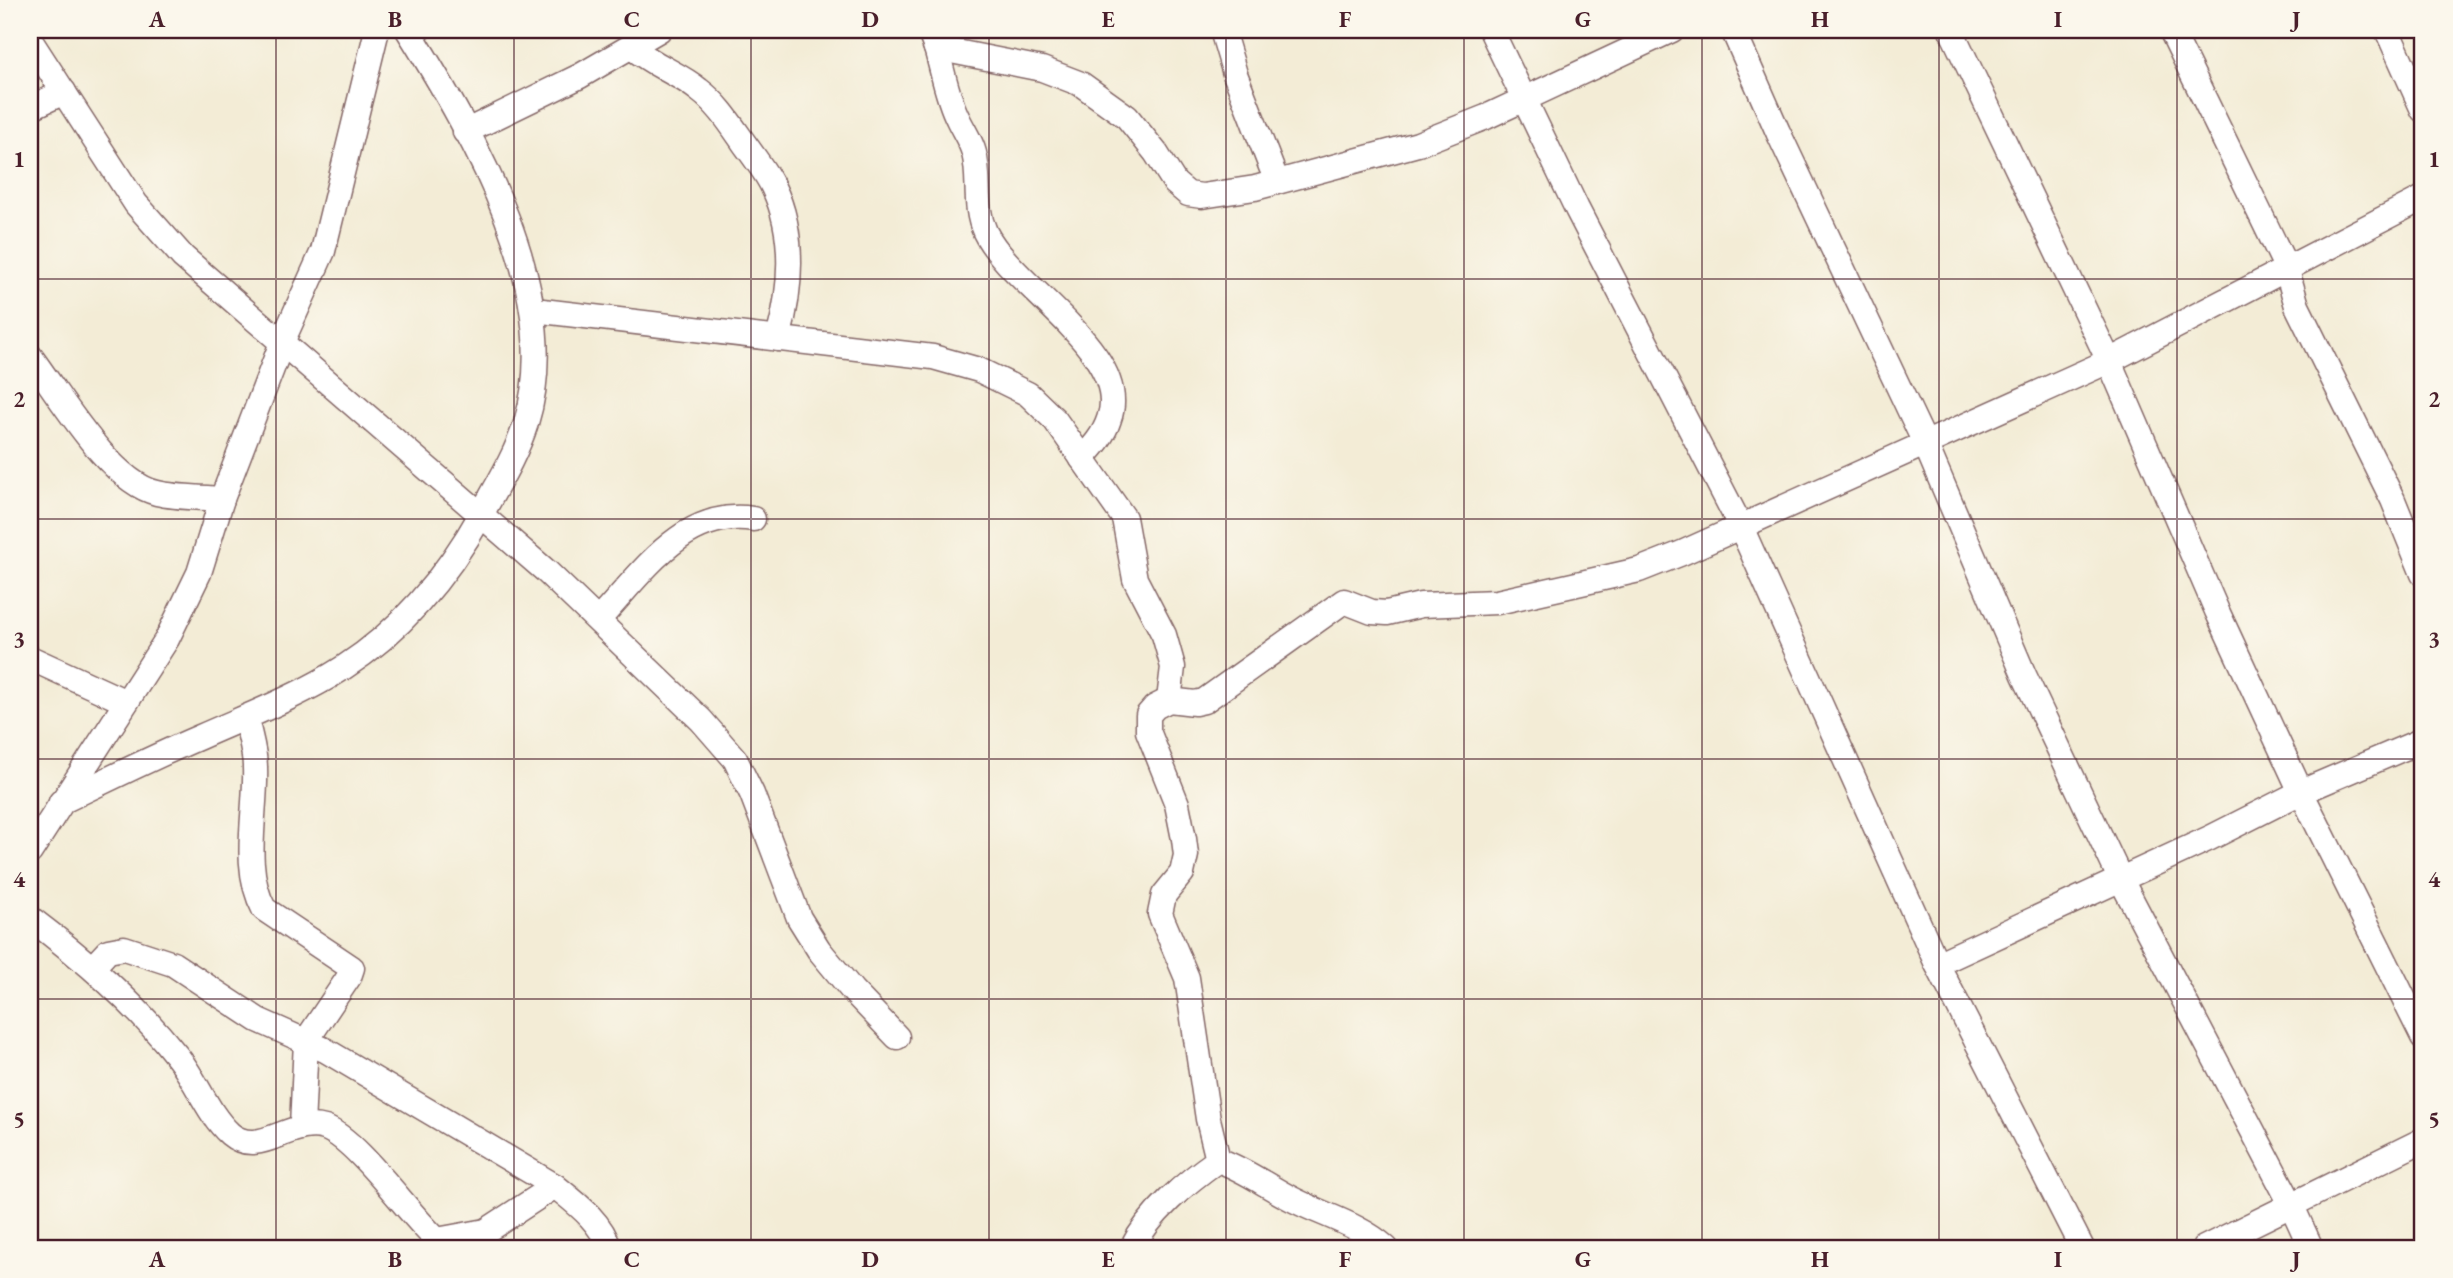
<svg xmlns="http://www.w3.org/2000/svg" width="2453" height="1278" viewBox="0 0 2453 1278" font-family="'EB Garamond',serif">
	<rect width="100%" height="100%" fill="#fbf7ec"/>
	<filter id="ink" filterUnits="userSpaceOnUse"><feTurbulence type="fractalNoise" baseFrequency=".0143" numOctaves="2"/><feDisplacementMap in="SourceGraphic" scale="14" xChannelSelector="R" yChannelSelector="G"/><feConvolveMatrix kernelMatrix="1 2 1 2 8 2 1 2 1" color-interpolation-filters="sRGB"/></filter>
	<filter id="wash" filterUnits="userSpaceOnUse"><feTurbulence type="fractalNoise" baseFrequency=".00686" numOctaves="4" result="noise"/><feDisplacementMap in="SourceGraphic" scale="28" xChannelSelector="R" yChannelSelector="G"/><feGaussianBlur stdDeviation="1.57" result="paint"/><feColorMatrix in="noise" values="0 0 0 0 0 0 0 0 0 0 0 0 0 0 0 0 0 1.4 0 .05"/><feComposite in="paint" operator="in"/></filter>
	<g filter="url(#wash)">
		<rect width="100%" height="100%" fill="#f3ecd6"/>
	</g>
	<g filter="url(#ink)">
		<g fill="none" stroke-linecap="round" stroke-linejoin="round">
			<defs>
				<g id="minor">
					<path d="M929,30L936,48L1042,69L1081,84L1127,117L1156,153L1175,183L1188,194L1202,196L1255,188L1418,144L1486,117L1672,30"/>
					<path d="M1222,30L1235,74L1277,182"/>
					<path d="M1491,30L1577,209L1740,525L1937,964L2082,1248"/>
					<path d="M1733,30L1778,132L1925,443L2024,675L2120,878L2291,1204L2311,1248"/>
					<path d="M1951,30L2109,361L2217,611L2301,792L2423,1037"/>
					<path d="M2171,30L2286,267L2297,306L2393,500L2423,574"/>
					<path d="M2387,30L2423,110"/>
					<path d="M30,40L136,204L183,257L546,571L701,720L735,759L752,794L799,918L819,950L852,990L897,1037"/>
					<path d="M632,47C654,66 678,73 699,90C718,104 730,123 744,143C754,157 766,172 773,187C796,234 791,291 778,339"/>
					<path d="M936,48C943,71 947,98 958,119C963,130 971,141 974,153C981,179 973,206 985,232C1011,286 1133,353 1109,419C1104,435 1093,447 1082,459"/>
					<path d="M30,108L64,92"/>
					<path d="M465,132L580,76L659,30"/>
					<path d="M534,310L933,357L979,370L1028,394L1055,420L1124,518L1135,579L1164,635L1173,667L1169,700"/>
					<path d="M30,356C59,394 109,482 157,493C178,498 201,497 222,499"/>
					<path d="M598,620C641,575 683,508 753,519"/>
					<path d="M30,658L126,702"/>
					<path d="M246,718C249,734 255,751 255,767C257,813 241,866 264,909L352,968L349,977L306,1041L302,1127"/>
					<path d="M61,802C107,780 153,757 200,737C247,716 298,697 343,668C402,630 448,574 482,513C498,484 516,455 526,423C566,294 474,136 408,30"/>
					<path d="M30,852L167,639L199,573L222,499L283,340L323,251L377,30"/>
					<path d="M30,918C84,959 134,1002 176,1055C196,1079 207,1113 230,1134C259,1159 292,1117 325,1128C357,1139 410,1216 437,1240L486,1231L555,1186"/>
					<path d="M1937,964L2210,838L2301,792L2423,740"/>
					<path d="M93,967L108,951L124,948L173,964L258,1020L325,1050L555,1186C576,1203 602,1222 609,1248"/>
					<path d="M1218,1160L1208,1119L1187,978L1160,914L1164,895L1182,873L1186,855L1184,839L1177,804L1148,731V715L1155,707L1169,700L1195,703L1204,701L1344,601L1372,612L1387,613L1421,605L1497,602L1639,570L1682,553L2109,361L2423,198"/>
					<path d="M1218,1160C1244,1169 1265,1185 1290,1198C1322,1215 1359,1224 1386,1248"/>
					<path d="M1132,1248C1149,1214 1186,1182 1218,1160"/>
					<path d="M2204,1248L2423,1140"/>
				</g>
			</defs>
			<!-- minor casing -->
			<use href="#minor" stroke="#856767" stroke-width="27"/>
			<!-- minor -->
			<use href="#minor" stroke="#fff" stroke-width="24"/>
		</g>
	</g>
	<!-- grid -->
	<path fill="none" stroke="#4a1f2b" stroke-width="2" stroke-opacity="0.55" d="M276,30V1248M514,30V1248M751,30V1248M989,30V1248M1226,30V1248M1464,30V1248M1702,30V1248M1939,30V1248M2177,30V1248M30,279H2423M30,519H2423M30,759H2423M30,999H2423"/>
	<!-- margin -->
	<rect width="2453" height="1278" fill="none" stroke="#fbf7ec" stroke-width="77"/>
	<rect x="38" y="38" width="2376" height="1202" fill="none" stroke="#4a1f2b" stroke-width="2.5"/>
	<g font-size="23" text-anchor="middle" font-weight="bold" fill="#4a1f2b">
		<text x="157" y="27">A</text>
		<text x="395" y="27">B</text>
		<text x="632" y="27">C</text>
		<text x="870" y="27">D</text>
		<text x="1108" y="27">E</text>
		<text x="1345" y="27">F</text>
		<text x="1583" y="27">G</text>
		<text x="1820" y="27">H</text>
		<text x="2058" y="27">I</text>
		<text x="2296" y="27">J</text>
		<text x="19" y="167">1</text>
		<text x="2434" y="167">1</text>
		<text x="19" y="407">2</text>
		<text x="2434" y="407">2</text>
		<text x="19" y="647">3</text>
		<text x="2434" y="647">3</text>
		<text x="19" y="887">4</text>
		<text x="2434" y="887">4</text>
		<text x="19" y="1127">5</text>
		<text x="2434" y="1127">5</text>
		<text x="157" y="1267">A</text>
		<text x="395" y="1267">B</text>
		<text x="632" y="1267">C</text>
		<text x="870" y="1267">D</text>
		<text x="1108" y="1267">E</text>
		<text x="1345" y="1267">F</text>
		<text x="1583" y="1267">G</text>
		<text x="1820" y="1267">H</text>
		<text x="2058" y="1267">I</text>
		<text x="2296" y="1267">J</text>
	</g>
</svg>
